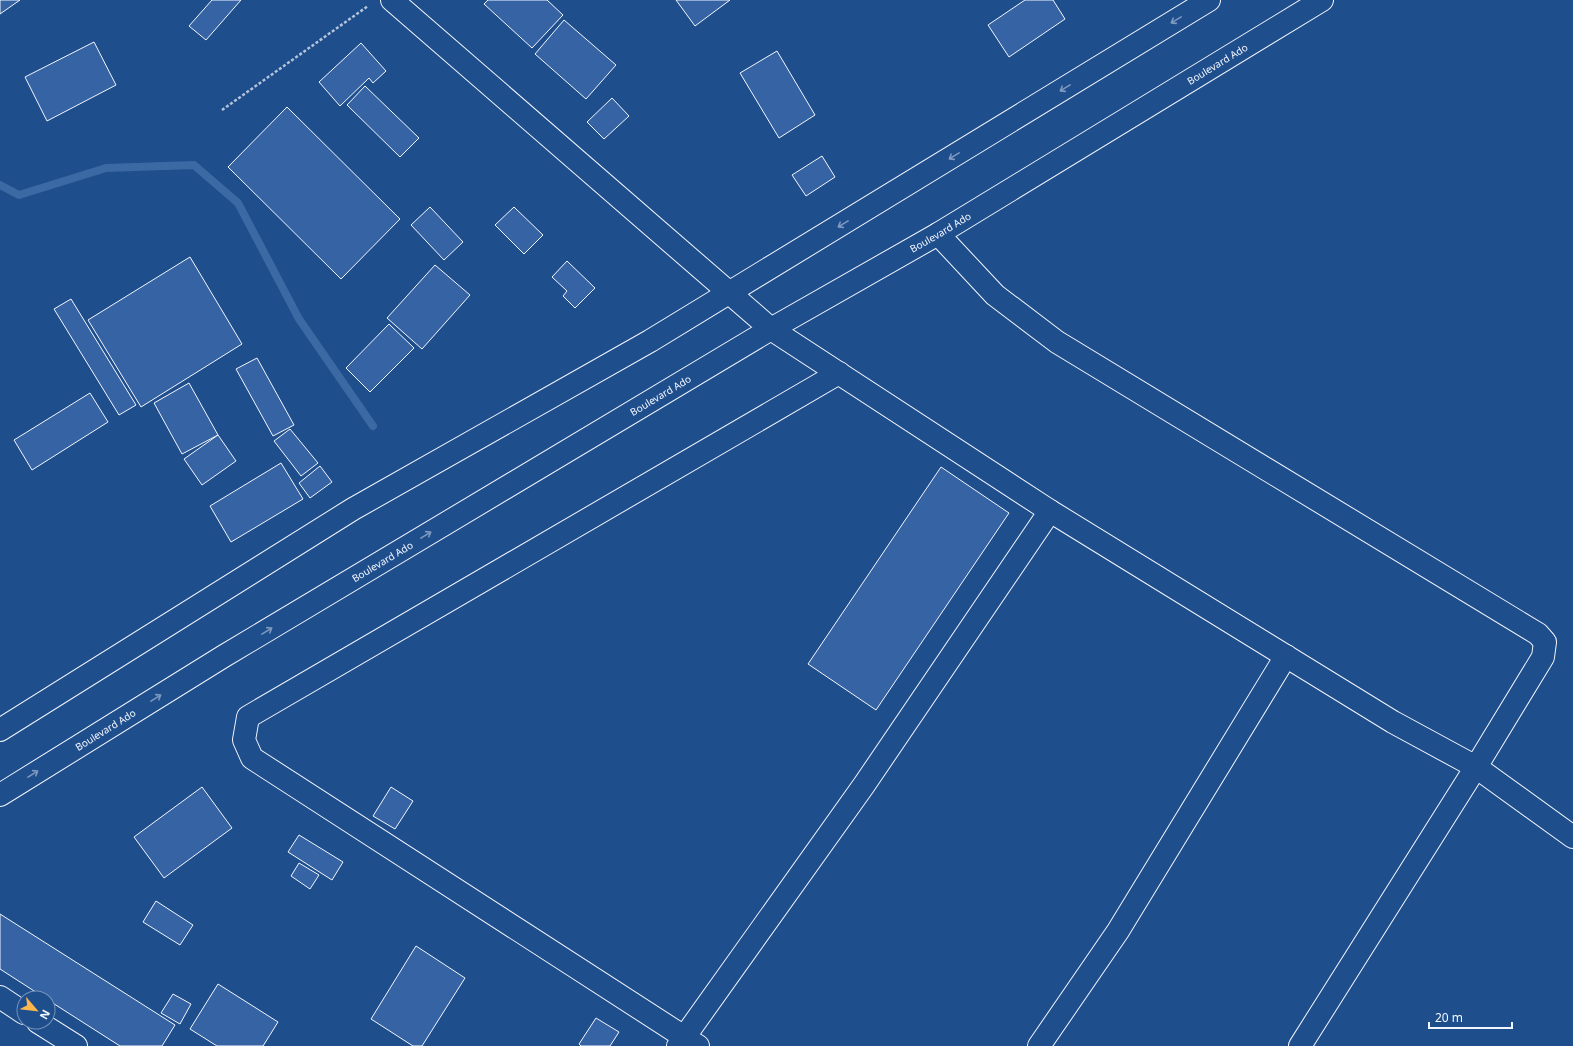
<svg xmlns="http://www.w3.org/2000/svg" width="1573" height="1046" viewBox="0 0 1573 1046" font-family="'Noto Sans',sans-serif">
	<rect width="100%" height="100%" fill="#1f4e8c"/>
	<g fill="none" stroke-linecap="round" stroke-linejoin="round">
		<!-- stream -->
		<path stroke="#3b69a3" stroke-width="8" d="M0,185L19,195L106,168L194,165L238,203L299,319L373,426"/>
	</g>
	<!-- building -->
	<g fill="#3563a3" stroke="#f2f6ff">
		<path d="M0,0H20L0,14Z"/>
		<path d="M212,0H241L206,40L189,26Z"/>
		<path d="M488,0H547L563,15L532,48L484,4Z"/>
		<path d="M676,0H730L695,26Z"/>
		<path d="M1025,0H1053L1065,19L1009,57L988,25Z"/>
		<path d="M564,20L616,65L586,99L535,54Z"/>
		<path d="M94,42L116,85L47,121L25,77Z"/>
		<path d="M361,43L386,71L373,83L369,78L340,106L319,82Z"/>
		<path d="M777,51L815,115L779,138L740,73Z"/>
		<path d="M365,86L419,138L400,157L347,105Z"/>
		<path d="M612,98L629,116L604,139L587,122Z"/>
		<path d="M287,107L400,219L341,279L228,167Z"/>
		<path d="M822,156L835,177L806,196L792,175Z"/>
		<path d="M430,207L463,242L444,260L411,225Z"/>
		<path d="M514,207L543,235L524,254L495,225Z"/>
		<path d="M190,257L242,344L141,407L88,320Z"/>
		<path d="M567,261L595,288L575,308L563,296L567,291L552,277Z"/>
		<path d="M435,265L470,295L422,349L387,318Z"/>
		<path d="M71,299L136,405L119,415L54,309Z"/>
		<path d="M389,324L414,348L370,392L346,368Z"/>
		<path d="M257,358L294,425L273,436L236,369Z"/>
		<path d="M189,383L218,435L182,454L154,403Z"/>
		<path d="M90,393L108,422L32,470L14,440Z"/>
		<path d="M290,429L318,463L301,476L274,441Z"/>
		<path d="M218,435L236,461L202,485L184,459Z"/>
		<path d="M281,463L303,499L231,542L210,506Z"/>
		<path d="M320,466L332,482L310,498L299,483Z"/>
		<path d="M941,467L1009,513L876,710L808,664Z"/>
		<path d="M202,787L232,828L164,878L134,837Z"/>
		<path d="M391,787L413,801L395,829L373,816Z"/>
		<path d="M299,835L343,862L332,880L288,852Z"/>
		<path d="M299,863L319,875L310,889L291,876Z"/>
		<path d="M156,901L193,925L180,945L143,922Z"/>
		<path d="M0,914L175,1025L162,1046H120L48,1000V998H45L0,969Z"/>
		<path d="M416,946L465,978L422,1046H413L371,1019Z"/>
		<path d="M218,984L278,1022L263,1046H217L190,1029Z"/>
		<path d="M173,994L191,1004L180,1024L161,1013Z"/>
		<path d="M596,1018L619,1032L610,1046H581L579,1044Z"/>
	</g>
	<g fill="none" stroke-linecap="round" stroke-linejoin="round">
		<defs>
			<g id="minor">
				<path d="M392,0L771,329L1050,511L1393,722L1476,767L1573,837"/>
				<path d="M938,234L995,295L1057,342L1538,634L1545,642L1543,657L1476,767L1300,1046"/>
				<path d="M0,997L24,1013"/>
				<path d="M38,1022L76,1046"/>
				<path d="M678,1046L864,785L1050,511"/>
				<path d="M698,1046L252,758L244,740L248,717L839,373"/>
				<path d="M1039,1046L1118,931L1286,656"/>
			</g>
			<g id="major">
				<path d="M0,730L353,509L650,341L1209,0"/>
				<path id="s1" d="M0,795L224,656L771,329L938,234L1322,0"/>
			</g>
		</defs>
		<!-- minor casing -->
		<use href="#minor" stroke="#f2f6ff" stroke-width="24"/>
		<!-- major casing -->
		<use href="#major" stroke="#f2f6ff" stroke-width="24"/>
		<!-- path -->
		<path stroke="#b3c4dc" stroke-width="2.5" stroke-dasharray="3 2" stroke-linecap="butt" d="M222,110L368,6"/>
		<!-- minor -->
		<use href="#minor" stroke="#1f4e8c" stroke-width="22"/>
		<!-- major -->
		<use href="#major" stroke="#1f4e8c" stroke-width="22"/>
	</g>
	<!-- one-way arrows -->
	<defs><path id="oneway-shaft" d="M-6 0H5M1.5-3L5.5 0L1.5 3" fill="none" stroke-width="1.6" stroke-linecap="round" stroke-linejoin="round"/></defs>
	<g stroke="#7e9ac0">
		<use href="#oneway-shaft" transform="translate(1176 20) rotate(149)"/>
		<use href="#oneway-shaft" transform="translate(1065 88) rotate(149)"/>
		<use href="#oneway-shaft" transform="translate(954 156) rotate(149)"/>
		<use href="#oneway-shaft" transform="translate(843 224) rotate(149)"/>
		<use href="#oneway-shaft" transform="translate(426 535) rotate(-31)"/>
		<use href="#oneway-shaft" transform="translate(267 631) rotate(-31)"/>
		<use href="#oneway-shaft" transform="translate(156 698) rotate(-32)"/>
		<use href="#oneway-shaft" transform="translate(33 774) rotate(-32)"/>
	</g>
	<g text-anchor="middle" stroke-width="3" stroke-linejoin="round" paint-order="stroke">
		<!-- street labels -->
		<g font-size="10" fill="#f2f6ff" stroke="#1f4e8c">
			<text dy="4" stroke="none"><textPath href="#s1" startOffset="1420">Boulevard Ado</textPath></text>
			<text dy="4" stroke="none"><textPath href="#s1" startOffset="1096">Boulevard Ado</textPath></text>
			<text dy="4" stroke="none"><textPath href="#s1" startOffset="772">Boulevard Ado</textPath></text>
			<text dy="4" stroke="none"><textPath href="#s1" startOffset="448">Boulevard Ado</textPath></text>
			<text dy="4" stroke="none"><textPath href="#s1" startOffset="124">Boulevard Ado</textPath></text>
		</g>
	</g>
	<!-- north arrow -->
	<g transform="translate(36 1010) rotate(118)"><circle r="19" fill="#1f4e8c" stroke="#7391ba"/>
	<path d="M0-3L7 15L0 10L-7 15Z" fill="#ffb74d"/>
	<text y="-6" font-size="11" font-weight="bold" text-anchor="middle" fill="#f2f6ff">N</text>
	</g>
	<!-- scale -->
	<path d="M1429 1022v6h83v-6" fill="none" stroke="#f2f6ff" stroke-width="2"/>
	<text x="1435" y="1022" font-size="12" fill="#f2f6ff" stroke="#1f4e8c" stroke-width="3" paint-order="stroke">20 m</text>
</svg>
